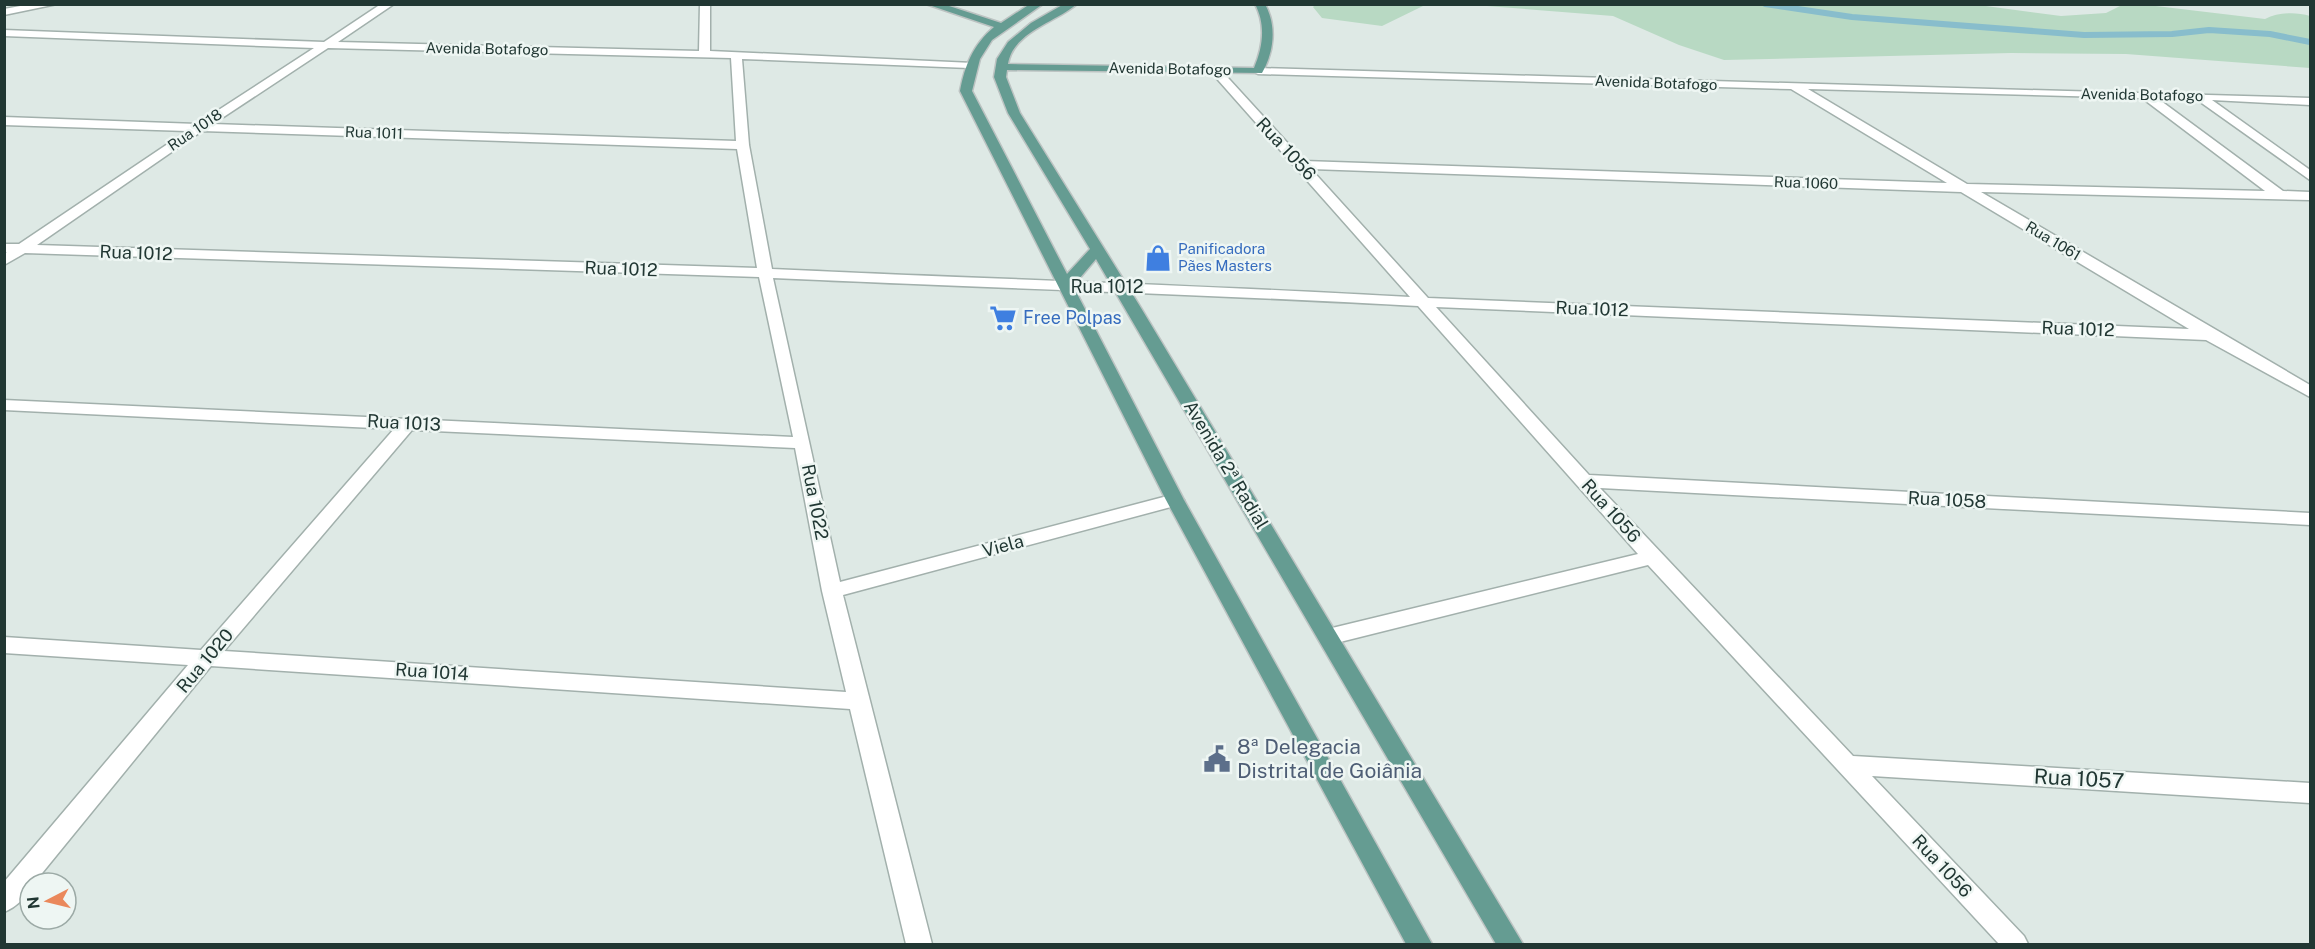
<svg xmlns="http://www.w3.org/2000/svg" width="2315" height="949" viewBox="0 0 2315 949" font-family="'Public Sans',sans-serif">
	<rect width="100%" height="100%" fill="#dee9e5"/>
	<!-- green -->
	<path fill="#b8d9c3" d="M1315,5L1971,4L2061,16L2106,13L2122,5L2139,4L2265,19C2279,12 2296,12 2310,16V68L2126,54L2011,53L1724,60L1679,45L1613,16L1487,6H1423L1382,26L1322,18L1313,7Z"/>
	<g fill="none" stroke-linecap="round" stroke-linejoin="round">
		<!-- stream -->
		<path stroke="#88bdcc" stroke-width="6" d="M1765,4L1852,17L2084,35L2172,34L2209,30L2270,34L2310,42"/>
		<defs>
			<g id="minor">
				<path d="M31,4H57L4,15V9Z"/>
				<path d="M381,4H394L338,42L699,51L700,4H710V51L973,63V67L969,68L742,59L749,145L772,269C984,279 1197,285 1410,297L1211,72L1209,70L1215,67L1219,68L1304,161L1947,183L1791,89L1258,74L1252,71L1258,68L2310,98V105L2212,100L2310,170V180L2196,99L2157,98L2283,191L2310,192V200L1981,192L2310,385V397L2206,340L1436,307L1589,475L2310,513V525L1600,488L1853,756L2310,783V803L1872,776L2024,936L2028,944H1999L1648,565L1328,645L1321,642L1318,637L1321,632L1328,629L1638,554L1418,306C1203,294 988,288 773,278L840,582L1175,494L1184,500L1182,504L843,595L932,944H906L850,709L211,666L34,883H30C30,895 15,908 4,912V882L188,665L4,653V637L201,650L394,429L4,410V400L793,437L759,277L25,253L4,265V254L7,252H4V244H19L187,131L4,125V117L197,124L314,48L4,36V30L324,42ZM328,48L731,58L736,141L213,124ZM1808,89L2142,98L2265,191L1967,184ZM202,131L737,149L757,268L37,245ZM1311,169L1961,192L2189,329L1428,298ZM412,430L795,448L822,591L846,692L224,651Z"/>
			</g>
			<path id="major" d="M926,4H943L1001,23L1030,4H1043L992,40L980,59L972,91L1067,274L1090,249L1008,113L994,77L997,59L1008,42L1031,23L1064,4H1077C1056,22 1013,32 1008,64L1254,68C1263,47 1266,25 1255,4H1265C1277,26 1274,52 1262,73L1007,70L1006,77L1020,113L1141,308L1523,944H1496L1096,259L1073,286L1184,500L1432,944H1406L1166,500L960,91C965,65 973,45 994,27Z"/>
		</defs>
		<!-- minor casing -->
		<use href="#minor" stroke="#a2b0ac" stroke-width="3"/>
		<!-- major casing -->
		<use href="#major" stroke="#bcc3c2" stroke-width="3"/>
		<!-- minor -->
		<use href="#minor" fill="#fff" fill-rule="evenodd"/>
		<!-- major -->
		<use href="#major" fill="#659c92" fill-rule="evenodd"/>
	</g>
	<!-- icons -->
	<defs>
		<symbol id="shop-bare" viewBox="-9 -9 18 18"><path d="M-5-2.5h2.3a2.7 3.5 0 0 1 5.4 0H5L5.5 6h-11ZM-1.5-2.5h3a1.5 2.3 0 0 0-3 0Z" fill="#3f7fe0" stroke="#eef6f3" stroke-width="2.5" paint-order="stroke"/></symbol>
		<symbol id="supermarket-bare" viewBox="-9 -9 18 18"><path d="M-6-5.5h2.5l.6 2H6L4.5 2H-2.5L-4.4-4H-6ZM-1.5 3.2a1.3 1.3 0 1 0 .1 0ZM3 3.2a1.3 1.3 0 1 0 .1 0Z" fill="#3f7fe0" stroke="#eef6f3" stroke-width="2.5" paint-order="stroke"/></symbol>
		<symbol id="civic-bare" viewBox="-9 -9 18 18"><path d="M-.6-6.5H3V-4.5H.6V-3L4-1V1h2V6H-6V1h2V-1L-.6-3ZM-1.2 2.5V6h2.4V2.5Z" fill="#5c6f8a" stroke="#eef6f3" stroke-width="2.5" paint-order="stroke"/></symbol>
	</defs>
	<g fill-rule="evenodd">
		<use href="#shop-bare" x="1139" y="239" width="38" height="38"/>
		<use href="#supermarket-bare" x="984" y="299" width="38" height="38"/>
		<use href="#civic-bare" x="1198" y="740" width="38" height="38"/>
	</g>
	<g text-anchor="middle" stroke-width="5" stroke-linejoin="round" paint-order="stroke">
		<!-- far-street labels -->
		<g font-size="15" fill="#213733" stroke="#eef6f3">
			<text transform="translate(487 49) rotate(1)" y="5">Avenida Botafogo</text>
			<text transform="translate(1170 69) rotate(1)" y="5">Avenida Botafogo</text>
			<text transform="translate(1656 83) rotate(2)" y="5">Avenida Botafogo</text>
			<text transform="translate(2142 95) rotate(1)" y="5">Avenida Botafogo</text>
			<text transform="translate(195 130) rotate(-34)" y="5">Rua 1018</text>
			<text transform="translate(374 133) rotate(2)" y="5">Rua 1011</text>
			<text transform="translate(1806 183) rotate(2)" y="5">Rua 1060</text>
			<text transform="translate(2053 241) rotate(31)" y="5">Rua 1061</text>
		</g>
		<!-- far-shop labels -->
		<g font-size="15" fill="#366cbe" stroke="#eef6f3" text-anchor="start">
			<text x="1178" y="254">Panificadora<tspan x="1178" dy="17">Pães Masters</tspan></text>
		</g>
		<!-- street labels -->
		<g font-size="18" fill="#213733" stroke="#eef6f3">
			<text transform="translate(1286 149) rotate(47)" y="6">Rua 1056</text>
			<text transform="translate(136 253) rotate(2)" y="6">Rua 1012</text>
			<text transform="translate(621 269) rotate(2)" y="6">Rua 1012</text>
			<text x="1107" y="293">Rua 1012</text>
			<text transform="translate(1592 309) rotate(2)" y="6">Rua 1012</text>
			<text transform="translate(2078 329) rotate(2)" y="6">Rua 1012</text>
			<text transform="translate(404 423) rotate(3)" y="6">Rua 1013</text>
			<text transform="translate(1226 465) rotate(59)" y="6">Avenida 2ª Radial</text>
			<text transform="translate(1947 500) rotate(3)" y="6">Rua 1058</text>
			<text transform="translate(815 502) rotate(79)" y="6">Rua 1022</text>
			<text transform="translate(1611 511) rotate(48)" y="6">Rua 1056</text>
			<text transform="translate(1003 546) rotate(-15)" y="6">Viela</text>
			<text transform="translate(205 661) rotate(-50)" y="6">Rua 1020</text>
			<text transform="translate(432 672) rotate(4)" y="6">Rua 1014</text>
			<text transform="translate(1942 866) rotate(47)" y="6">Rua 1056</text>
		</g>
		<!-- shop labels -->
		<g font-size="18" fill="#366cbe" stroke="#eef6f3" text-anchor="start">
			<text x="1023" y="324">Free Polpas</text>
		</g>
		<!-- near-service labels -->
		<g font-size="21" fill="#4e5e75" stroke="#eef6f3" text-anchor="start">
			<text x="1237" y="754">8ª Delegacia<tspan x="1237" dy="24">Distrital de Goiânia</tspan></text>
		</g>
		<!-- near-street labels -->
		<g font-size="21" fill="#213733" stroke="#eef6f3">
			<text transform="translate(2079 779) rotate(3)" y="7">Rua 1057</text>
		</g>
	</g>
	<!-- border -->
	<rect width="2315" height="949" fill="none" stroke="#213733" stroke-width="12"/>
	<!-- north arrow -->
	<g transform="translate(48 901) rotate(263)"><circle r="28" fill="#eef6f3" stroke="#9caaa6" stroke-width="1.5"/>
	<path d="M0-4.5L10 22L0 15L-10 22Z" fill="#ea885b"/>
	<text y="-9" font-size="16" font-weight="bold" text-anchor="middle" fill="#213733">N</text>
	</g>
</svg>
